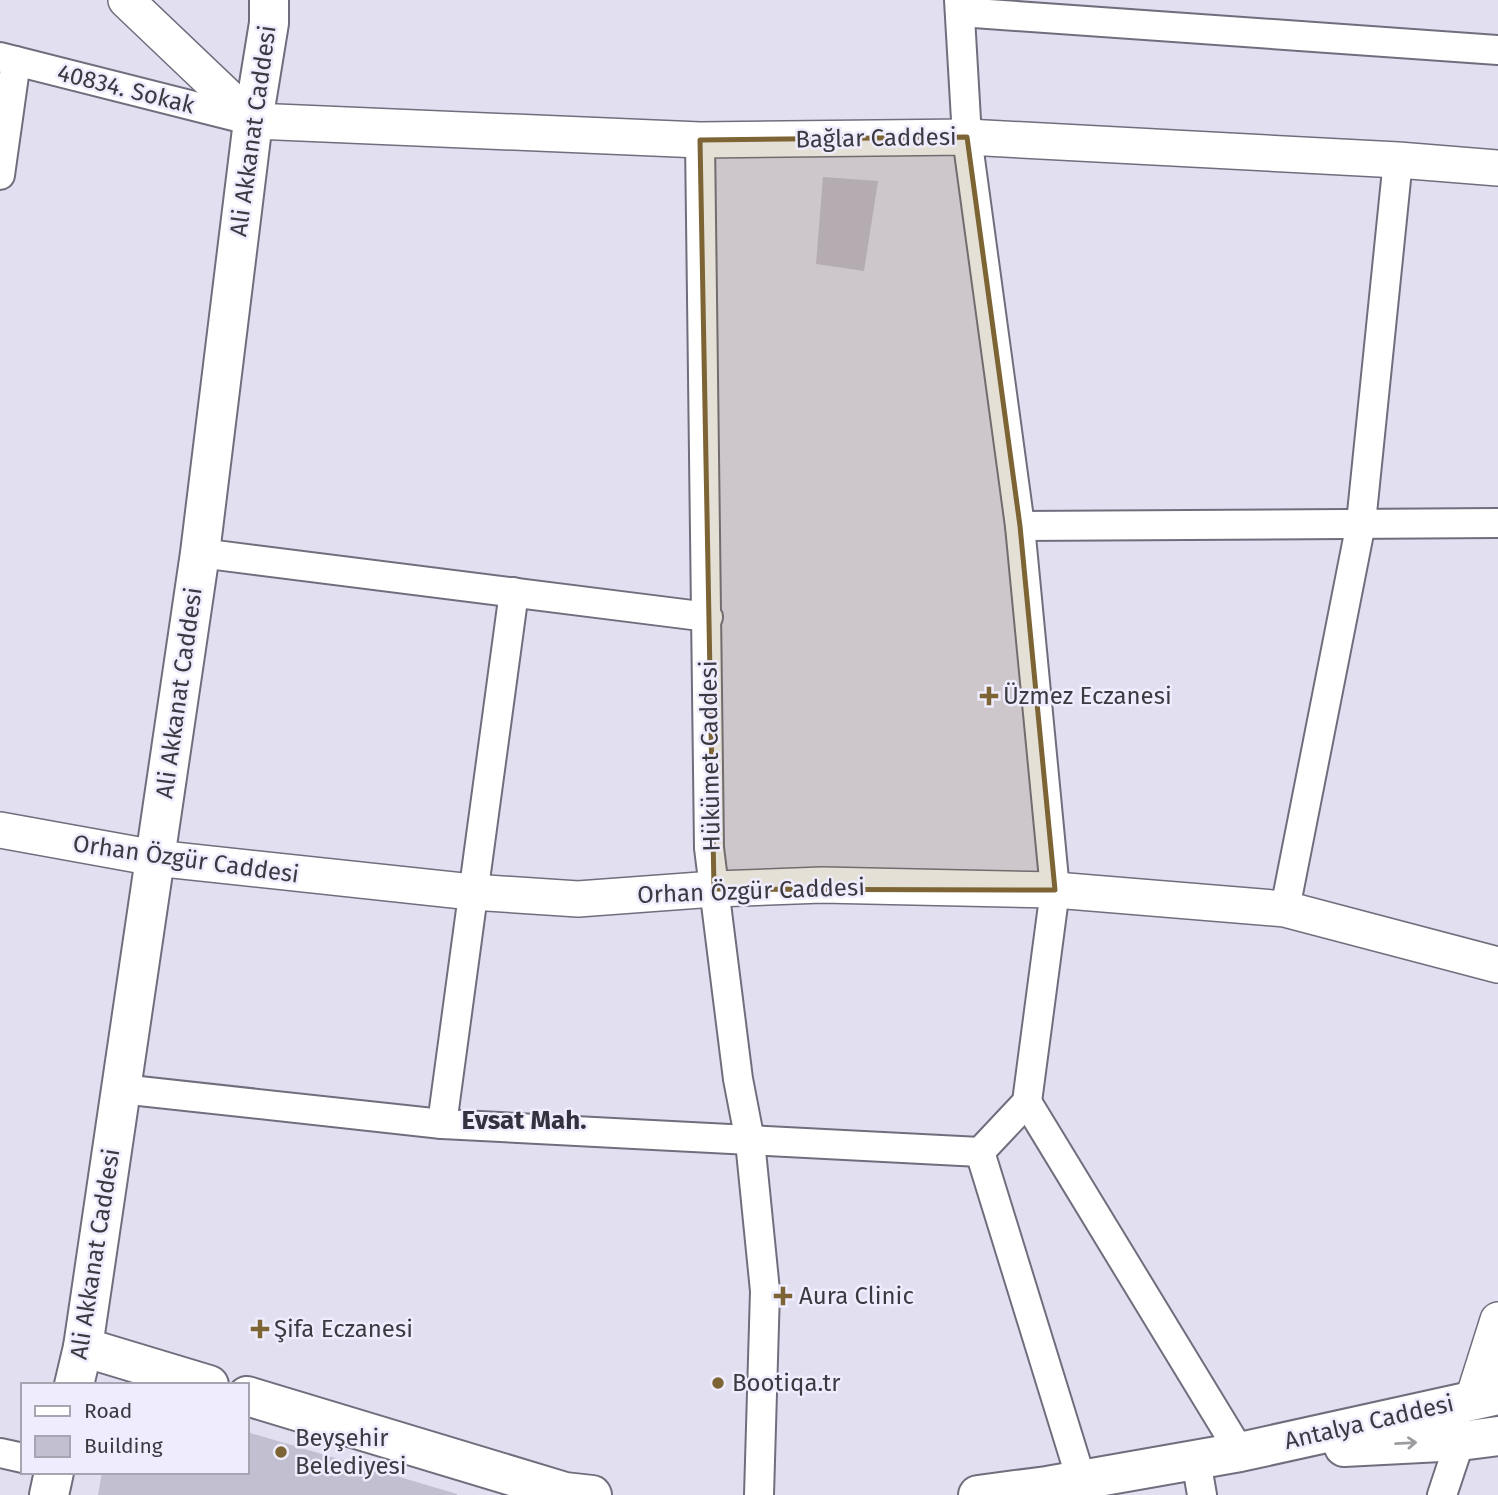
<svg xmlns="http://www.w3.org/2000/svg" width="1498" height="1495" viewBox="0 0 1498 1495" font-family="'Fira Sans',sans-serif">
	<rect width="100%" height="100%" fill="#e2dff1"/>
	<!-- building -->
	<g fill="#c2bfd0">
		<path d="M823,177L878,181L864,271L816,264Z"/>
		<path d="M247,1432L457,1494V1495H98L102,1472H247Z"/>
	</g>
	<g fill="none" stroke-linecap="round" stroke-linejoin="round">
		<defs>
			<g id="minor">
				<path d="M960,12L1498,50"/>
				<path d="M0,57L253,121"/>
				<path d="M700,140L709,848L738,1079L750,1141L765,1291L759,1495"/>
				<path d="M0,175L16,61"/>
				<path d="M1020,526L1498,523"/>
				<path d="M200,553L708,617"/>
				<path d="M1285,909L1361,523L1398,160"/>
				<path d="M121,1089L442,1124L980,1152L1027,1102L1055,890L1020,526L967,137L959,0"/>
				<path d="M1027,1102L1240,1452"/>
				<path d="M442,1124L514,592"/>
				<path d="M980,1152L1081,1479"/>
				<path d="M0,1453L23,1458"/>
				<path d="M1196,1460L1202,1495"/>
				<path d="M1442,1495L1460,1441"/>
			</g>
			<g id="tertiary">
				<path d="M126,0L253,121L700,140L967,137L1398,160L1498,168"/>
				<path d="M0,830L155,858L472,892L578,899L714,889L822,885L1055,890L1285,909L1498,965"/>
				<path d="M1473,1399L1498,1320"/>
			</g>
			<g id="secondary">
				<path d="M83,1347L209,1385"/>
				<path d="M74,1385L83,1347L200,553L253,121L269,23V0"/>
				<path d="M247,1396L565,1492L592,1495"/>
				<path d="M1344,1447L1460,1441L1498,1436"/>
				<path d="M49,1495L54,1472"/>
				<path d="M978,1495L1047,1486L1240,1452L1498,1395"/>
			</g>
		</defs>
		<!-- minor casing -->
		<use href="#minor" stroke="#706e7d" stroke-width="32"/>
		<!-- tertiary casing -->
		<use href="#tertiary" stroke="#706e7d" stroke-width="38"/>
		<!-- secondary casing -->
		<use href="#secondary" stroke="#706e7d" stroke-width="42"/>
		<!-- minor -->
		<use href="#minor" stroke="#fff" stroke-width="28"/>
		<!-- tertiary -->
		<use href="#tertiary" stroke="#fff" stroke-width="35"/>
		<!-- secondary -->
		<use href="#secondary" stroke="#fff" stroke-width="38"/>
	</g>
	<!-- one-way arrows -->
	<defs><path id="oneway-shaft" d="M-6 0H5M1.5-3L5.5 0L1.5 3" fill="none" stroke-width="1.6" stroke-linecap="round" stroke-linejoin="round" transform="scale(1.75)"/></defs>
	<use stroke="#9d9ca0" href="#oneway-shaft" transform="translate(1406 1443) rotate(-3)"/>
	<!-- marked area -->
	<path fill="#7c6434" fill-opacity="0.2" stroke="#7c6434" stroke-width="5" stroke-linejoin="round" d="M967,137L1020,526L1055,890L714,889L700,140Z"/>
	<!-- markers -->
	<g fill="#7c6434" stroke="#efecfe" stroke-width="2.5">
		<path d="M985.5 685.5h7v7h7v7h-7v7h-7v-7h-7v-7h7z"/>
		<path d="M779.5 1285.5h7v7h7v7h-7v7h-7v-7h-7v-7h7z"/>
		<path d="M256.5 1318.5h7v7h7v7h-7v7h-7v-7h-7v-7h7z"/>
		<circle cx="718" cy="1383" r="7"/>
		<circle cx="281" cy="1452" r="7"/>
	</g>
	<g text-anchor="middle" stroke-width="5" stroke-linejoin="round" paint-order="stroke">
		<!-- street labels -->
		<g font-size="24" fill="#3b3a41" stroke="#efecfe">
			<text transform="translate(126 89) rotate(14)" y="8">40834. Sokak</text>
			<text transform="translate(253 131) rotate(-82)" y="8">Ali Akkanat Caddesi</text>
			<text transform="translate(876 138) rotate(-1)" y="8">Bağlar Caddesi</text>
			<text transform="translate(179 693) rotate(-82)" y="8">Ali Akkanat Caddesi</text>
			<text transform="translate(710 756) rotate(-91)" y="8">Hükümet Caddesi</text>
			<text transform="translate(186 859) rotate(8)" y="8">Orhan Özgür Caddesi</text>
			<text transform="translate(751 891) rotate(-2)" y="8">Orhan Özgür Caddesi</text>
			<text transform="translate(95 1254) rotate(-81)" y="8">Ali Akkanat Caddesi</text>
			<text transform="translate(1369 1422) rotate(-13)" y="8">Antalya Caddesi</text>
		</g>
		<!-- poi labels -->
		<g font-size="24" fill="#3b3a41" stroke="#efecfe" text-anchor="start">
			<text x="1003" y="704">Üzmez Eczanesi</text>
			<text x="799" y="1304">Aura Clinic</text>
			<text x="274" y="1337">Şifa Eczanesi</text>
			<text x="732" y="1391">Bootiqa.tr</text>
			<text x="295" y="1446">Beyşehir<tspan x="295" dy="28">Belediyesi</tspan></text>
		</g>
		<!-- neighbourhood labels -->
		<g font-size="26" font-weight="bold" fill="#34313f" stroke="#efecfe">
			<text x="524" y="1129">Evsat Mah.</text>
		</g>
	</g>
	<!-- legend -->
	<rect x="21" y="1383" width="228" height="91" fill="#efecfe" stroke="#a7a5b2" stroke-width="2"/>
	<rect x="35" y="1406" width="35" height="10" fill="#ffffff" stroke="#a7a5b2" stroke-width="2"/>
	<text x="84" y="1418" font-size="21" fill="#3b3a41">Road</text>
	<rect x="35" y="1436" width="35" height="21" fill="#c2bfd0" stroke="#a7a5b2" stroke-width="2"/>
	<text x="84" y="1453" font-size="21" fill="#3b3a41">Building</text>
</svg>
